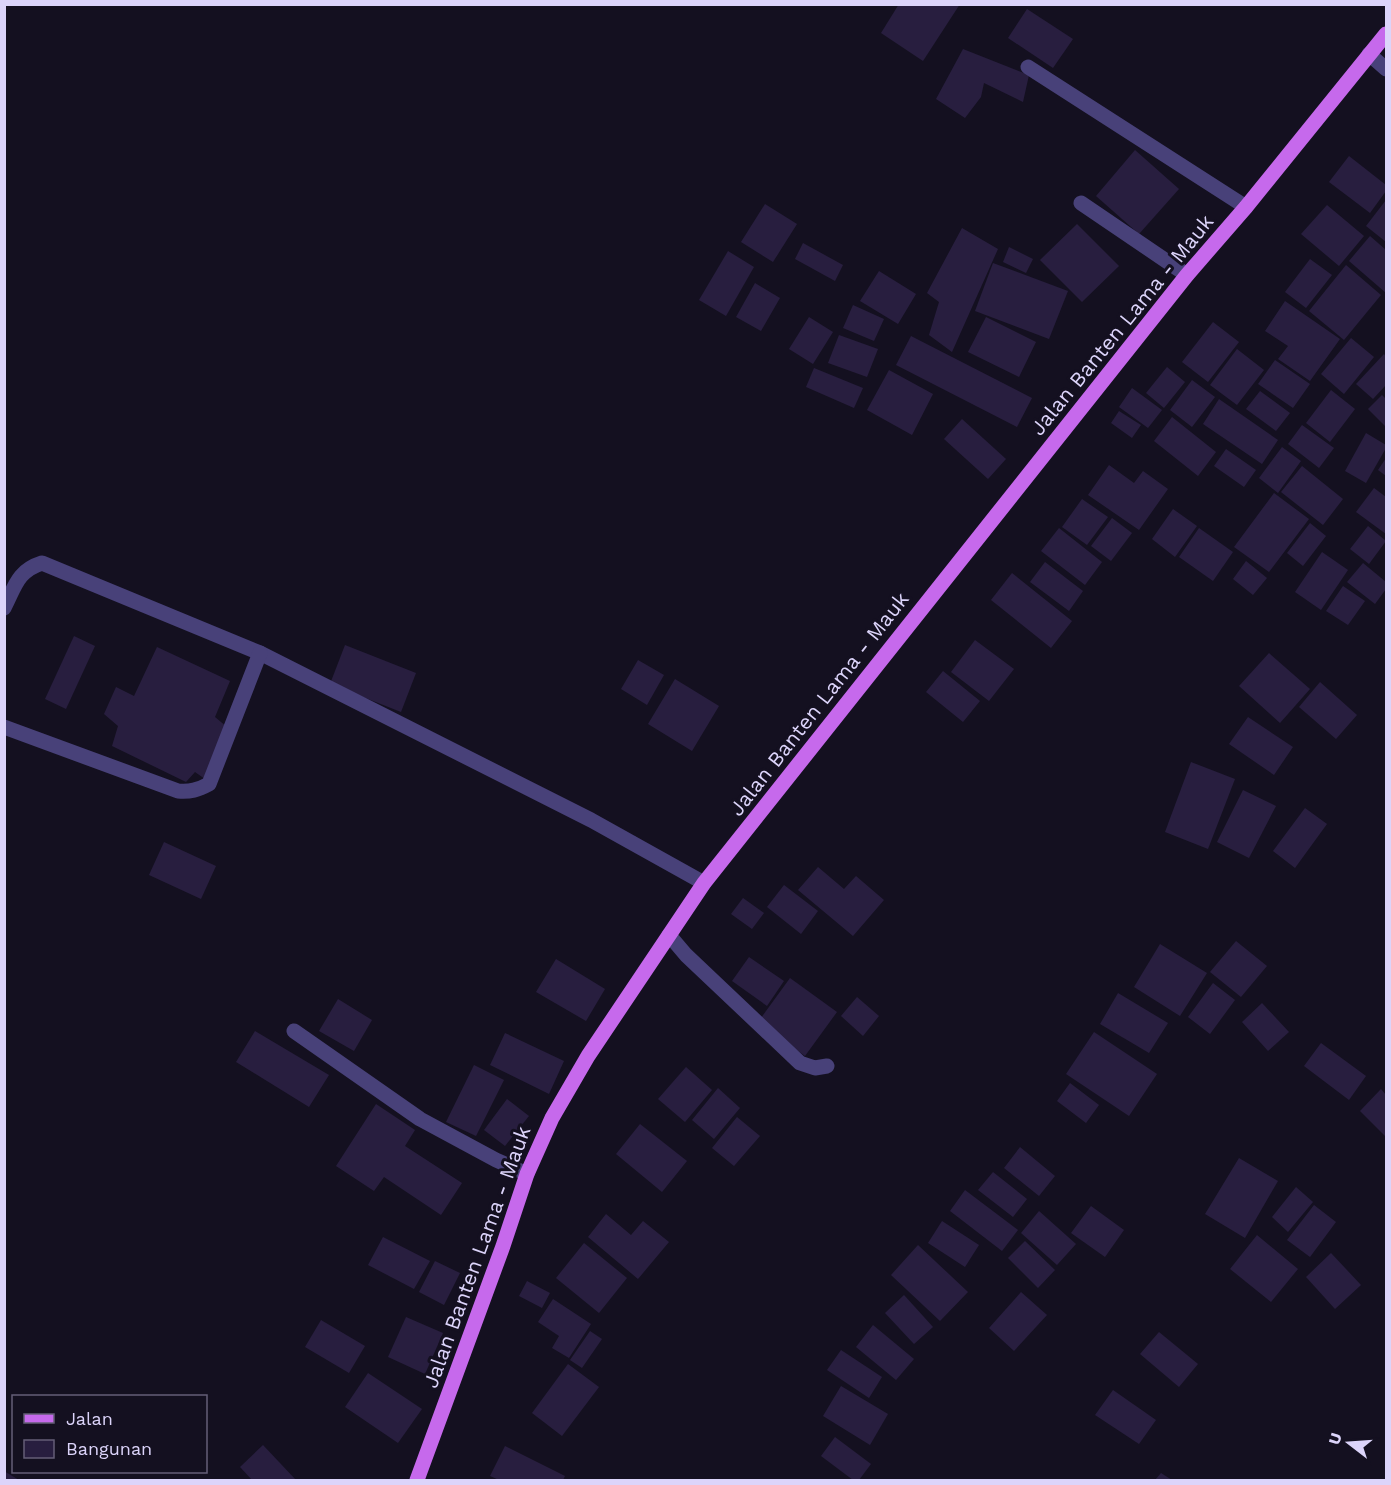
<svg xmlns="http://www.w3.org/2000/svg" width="1391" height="1485" viewBox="0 0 1391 1485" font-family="'Work Sans',sans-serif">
	<rect width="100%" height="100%" fill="#141020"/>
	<!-- building -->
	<g fill="#281e3f">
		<path d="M899,4H960L923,61L881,33Z"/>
		<path d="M1027,9L1073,39L1053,68L1008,38Z"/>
		<path d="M963,49L1029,75L1023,102L984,83L981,97L965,118L936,99Z"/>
		<path d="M1135,150L1179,189L1139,234L1096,196Z"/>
		<path d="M1349,156L1386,185V191L1370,213L1329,182Z"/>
		<path d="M1386,200V242L1366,226Z"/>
		<path d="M765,204L797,224L773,262L741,242Z"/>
		<path d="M1327,205L1364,236L1339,266L1301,234Z"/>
		<path d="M1077,224L1119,266L1082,302L1040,260Z"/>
		<path d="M962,228L998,249L952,352L929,335L939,302L927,293Z"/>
		<path d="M1370,236L1386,250V293L1349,261Z"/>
		<path d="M803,243L843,265L835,281L795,259Z"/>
		<path d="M1009,247L1033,259L1026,273L1003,262Z"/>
		<path d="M728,251L754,267L726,316L699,300Z"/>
		<path d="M1310,259L1332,275L1306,308L1285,292Z"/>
		<path d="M993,263L1068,291L1049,339L975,311Z"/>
		<path d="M1346,265L1381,295L1344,340L1309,311Z"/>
		<path d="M879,271L916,294L898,324L860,301Z"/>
		<path d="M755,283L780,298L761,331L736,317Z"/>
		<path d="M1285,301L1340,339L1310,381L1278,359L1288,346L1265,331Z"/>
		<path d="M853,305L884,319L874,341L843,328Z"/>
		<path d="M809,317L833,332L813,364L789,349Z"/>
		<path d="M986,317L1036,342L1019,377L968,352Z"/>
		<path d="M1213,322L1239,342L1208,382L1182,362Z"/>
		<path d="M839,335L878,349L867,377L828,363Z"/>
		<path d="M911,336L1032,398L1017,427L896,365Z"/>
		<path d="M1351,338L1374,357L1344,394L1321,374Z"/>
		<path d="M1237,349L1264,370L1237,405L1210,385Z"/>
		<path d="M1384,354L1386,357V385L1373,399L1356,384Z"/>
		<path d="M1275,360L1310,384L1293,408L1258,384Z"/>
		<path d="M1167,367L1185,382L1164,408L1146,393Z"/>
		<path d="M814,368L863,388L854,408L806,387Z"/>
		<path d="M889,370L933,394L912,435L867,410Z"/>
		<path d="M1192,380L1215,397L1192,427L1170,410Z"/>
		<path d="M1132,388L1162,410L1148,428L1119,407Z"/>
		<path d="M1331,390L1355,409L1330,442L1306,423Z"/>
		<path d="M1260,391L1290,413L1276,431L1246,409Z"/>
		<path d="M1382,395L1386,399V427L1368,409Z"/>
		<path d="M1219,399L1278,440L1262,464L1203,424Z"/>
		<path d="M1119,411L1141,425L1132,438L1111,423Z"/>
		<path d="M1172,417L1216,452L1198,476L1154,441Z"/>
		<path d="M962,419L1006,459L988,479L944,439Z"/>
		<path d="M1302,425L1334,448L1319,468L1288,444Z"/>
		<path d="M1366,433L1386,445V448L1366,483L1345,471Z"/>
		<path d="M1282,447L1301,461L1278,493L1259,478Z"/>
		<path d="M1226,449L1256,470L1244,487L1214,466Z"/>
		<path d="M1386,458V476L1378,470Z"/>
		<path d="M1109,465L1134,483L1143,471L1168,489L1139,530L1088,495Z"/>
		<path d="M1302,466L1343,499L1323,525L1281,492Z"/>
		<path d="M1374,488L1386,497V534L1356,512Z"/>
		<path d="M1274,493L1309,519L1269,572L1234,547Z"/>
		<path d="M1082,499L1108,517L1087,545L1062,527Z"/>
		<path d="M1173,509L1197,526L1175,557L1152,539Z"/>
		<path d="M1112,518L1132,533L1111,561L1091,546Z"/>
		<path d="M1310,523L1326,536L1303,566L1287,553Z"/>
		<path d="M1368,526L1386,541L1369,564L1350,549Z"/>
		<path d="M1059,528L1102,562L1085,585L1041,551Z"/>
		<path d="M1199,528L1233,552L1213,581L1179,557Z"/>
		<path d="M1322,552L1348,570L1321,610L1295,592Z"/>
		<path d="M1246,561L1267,578L1253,595L1233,579Z"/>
		<path d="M1045,562L1083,591L1069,611L1030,582Z"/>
		<path d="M1363,563L1386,582V589L1375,604L1347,582Z"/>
		<path d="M1012,573L1072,621L1051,648L991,600Z"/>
		<path d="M1343,586L1365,601L1348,625L1326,611Z"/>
		<path d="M74,636L95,646L66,709L45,699Z"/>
		<path d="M975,640L1014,669L989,701L951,672Z"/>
		<path d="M345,645L416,673L401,712L330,684Z"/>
		<path d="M157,647L230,681L215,717L227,727L205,779L195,772L186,782L112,746L118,726L104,714L116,687L134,696Z"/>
		<path d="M1269,653L1310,689L1280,723L1239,686Z"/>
		<path d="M638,660L664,675L647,705L621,689Z"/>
		<path d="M943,671L980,701L963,722L926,692Z"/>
		<path d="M675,679L719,706L692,751L648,724Z"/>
		<path d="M1320,682L1357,715L1336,739L1299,707Z"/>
		<path d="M1248,717L1293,747L1274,775L1229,744Z"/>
		<path d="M1191,762L1235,779L1208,849L1165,832Z"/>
		<path d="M1243,790L1276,806L1249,858L1217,842Z"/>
		<path d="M1305,808L1327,824L1295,868L1273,851Z"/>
		<path d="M164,842L216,866L201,899L149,875Z"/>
		<path d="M818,867L844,889L856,876L884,900L853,936L798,890Z"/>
		<path d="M784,885L818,911L801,934L767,907Z"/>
		<path d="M743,898L764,913L752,929L731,914Z"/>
		<path d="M1236,941L1267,966L1241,997L1210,972Z"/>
		<path d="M1160,944L1207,973L1180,1016L1134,987Z"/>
		<path d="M749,957L784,981L767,1006L732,981Z"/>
		<path d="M556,959L605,989L586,1021L536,992Z"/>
		<path d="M790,978L837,1012L805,1056L758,1022Z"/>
		<path d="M1213,983L1235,1000L1210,1034L1188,1017Z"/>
		<path d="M1118,993L1168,1023L1149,1053L1100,1024Z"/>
		<path d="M857,997L879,1016L863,1036L841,1016Z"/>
		<path d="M338,999L372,1020L354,1051L319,1031Z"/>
		<path d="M1262,1003L1289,1032L1268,1051L1242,1022Z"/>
		<path d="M255,1031L329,1075L309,1107L236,1062Z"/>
		<path d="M1094,1032L1157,1074L1129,1116L1066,1074Z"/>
		<path d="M505,1033L564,1061L549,1094L490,1065Z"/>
		<path d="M1321,1043L1366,1076L1349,1100L1304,1066Z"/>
		<path d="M474,1065L504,1080L476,1136L446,1122Z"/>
		<path d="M686,1067L712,1090L685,1122L658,1099Z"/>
		<path d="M1070,1083L1099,1105L1086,1123L1057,1101Z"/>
		<path d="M718,1088L740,1108L714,1139L692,1120Z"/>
		<path d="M1381,1089L1386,1095V1137L1360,1111Z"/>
		<path d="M507,1099L529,1116L505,1146L484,1130Z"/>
		<path d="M376,1104L415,1130L405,1146L462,1183L441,1215L384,1177L374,1191L336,1166Z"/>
		<path d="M737,1117L760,1136L734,1166L712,1148Z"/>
		<path d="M640,1124L687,1161L662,1192L616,1154Z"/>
		<path d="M1020,1147L1055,1176L1039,1196L1004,1168Z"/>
		<path d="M1239,1158L1278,1181L1245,1238L1205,1214Z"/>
		<path d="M993,1172L1027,1199L1013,1217L978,1190Z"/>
		<path d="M1296,1187L1313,1202L1288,1232L1272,1217Z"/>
		<path d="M965,1190L1018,1230L1002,1251L950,1211Z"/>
		<path d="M1314,1205L1336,1222L1310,1257L1287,1240Z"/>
		<path d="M1091,1206L1124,1230L1105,1257L1071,1233Z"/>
		<path d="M1039,1211L1076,1244L1057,1265L1021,1233Z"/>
		<path d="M606,1214L631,1235L643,1221L669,1242L638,1279L588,1237Z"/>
		<path d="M942,1221L979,1245L965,1267L928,1243Z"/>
		<path d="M1257,1235L1298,1269L1271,1302L1230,1269Z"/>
		<path d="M383,1237L430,1261L414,1289L368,1265Z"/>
		<path d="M1025,1241L1055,1270L1038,1288L1008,1258Z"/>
		<path d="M584,1243L627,1278L599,1313L556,1278Z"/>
		<path d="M918,1245L968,1292L940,1321L891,1275Z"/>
		<path d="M1331,1253L1361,1285L1335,1309L1306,1277Z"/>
		<path d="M435,1261L460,1273L444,1305L419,1292Z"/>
		<path d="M527,1281L550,1293L542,1308L519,1296Z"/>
		<path d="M1021,1292L1047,1315L1014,1351L989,1328Z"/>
		<path d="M904,1295L933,1327L914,1344L885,1313Z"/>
		<path d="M553,1299L591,1324L569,1358L552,1348L559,1336L538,1322Z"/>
		<path d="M406,1317L443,1333L425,1374L388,1357Z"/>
		<path d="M321,1320L365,1346L349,1373L305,1347Z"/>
		<path d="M873,1325L914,1359L896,1380L856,1347Z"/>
		<path d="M590,1331L602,1339L582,1368L570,1360Z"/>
		<path d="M1159,1332L1198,1364L1179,1387L1140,1354Z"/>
		<path d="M841,1350L882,1377L869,1398L827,1370Z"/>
		<path d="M568,1364L599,1387L562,1436L532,1413Z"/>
		<path d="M368,1373L422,1409L398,1443L345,1407Z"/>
		<path d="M841,1386L888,1414L870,1445L823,1416Z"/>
		<path d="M1113,1390L1156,1420L1139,1444L1095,1415Z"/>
		<path d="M835,1437L871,1464L859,1480H853L821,1456Z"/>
		<path d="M263,1445L296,1480H252L240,1467Z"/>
		<path d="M505,1446L565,1476L563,1480H499L490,1476Z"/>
		<path d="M4,1471L19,1480H4Z"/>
		<path d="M1161,1473L1172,1480H1155Z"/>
	</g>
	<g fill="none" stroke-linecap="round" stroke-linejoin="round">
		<!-- lane -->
		<g stroke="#484179" stroke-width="15">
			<path d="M4,608C15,587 17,571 42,563L260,653L591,820L704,883"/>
			<path d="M4,727L178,791C190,792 198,790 209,784L260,653"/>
		</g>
		<!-- street -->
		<g stroke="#484179" stroke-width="15">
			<path d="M1369,54L1386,69"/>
			<path d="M1028,67L1246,207"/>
			<path d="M1081,203L1187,275"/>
			<path d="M669,935L686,955L800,1063L815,1068L827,1066"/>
			<path d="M294,1031L420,1119L496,1160L527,1174"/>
		</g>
		<!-- primary -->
		<path stroke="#c669ec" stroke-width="15" d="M417,1480L503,1246L527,1174L552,1118L588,1056L704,883L1187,275L1246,207L1386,34"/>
	</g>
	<g text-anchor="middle" stroke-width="6" stroke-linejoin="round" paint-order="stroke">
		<!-- street labels -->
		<g font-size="21" fill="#dcd4fa" stroke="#141020">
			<text transform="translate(1122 325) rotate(-51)" y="7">Jalan Banten Lama - Mauk</text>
			<text transform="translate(819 704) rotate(-52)" y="7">Jalan Banten Lama - Mauk</text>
			<text transform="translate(477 1257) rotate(-70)" y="7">Jalan Banten Lama - Mauk</text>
		</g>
	</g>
	<!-- border -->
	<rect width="1391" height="1485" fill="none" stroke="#dcd4fa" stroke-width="12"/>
	<!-- legend -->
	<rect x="12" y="1395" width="195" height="78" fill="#141020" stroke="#645e77" stroke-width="1.5"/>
	<rect x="24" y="1414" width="30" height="9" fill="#c669ec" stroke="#645e77" stroke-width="1.5"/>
	<text x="66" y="1425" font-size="18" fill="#dcd4fa">Jalan</text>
	<rect x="24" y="1440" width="30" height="18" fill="#281e3f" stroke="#645e77" stroke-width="1.5"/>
	<text x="66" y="1455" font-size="18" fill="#dcd4fa">Bangunan</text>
	<!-- north arrow -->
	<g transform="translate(1349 1443) rotate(287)" stroke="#141020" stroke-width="4.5" paint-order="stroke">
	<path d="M0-4.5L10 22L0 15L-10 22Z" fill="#dcd4fa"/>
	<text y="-9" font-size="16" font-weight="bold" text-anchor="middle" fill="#dcd4fa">U</text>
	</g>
</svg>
